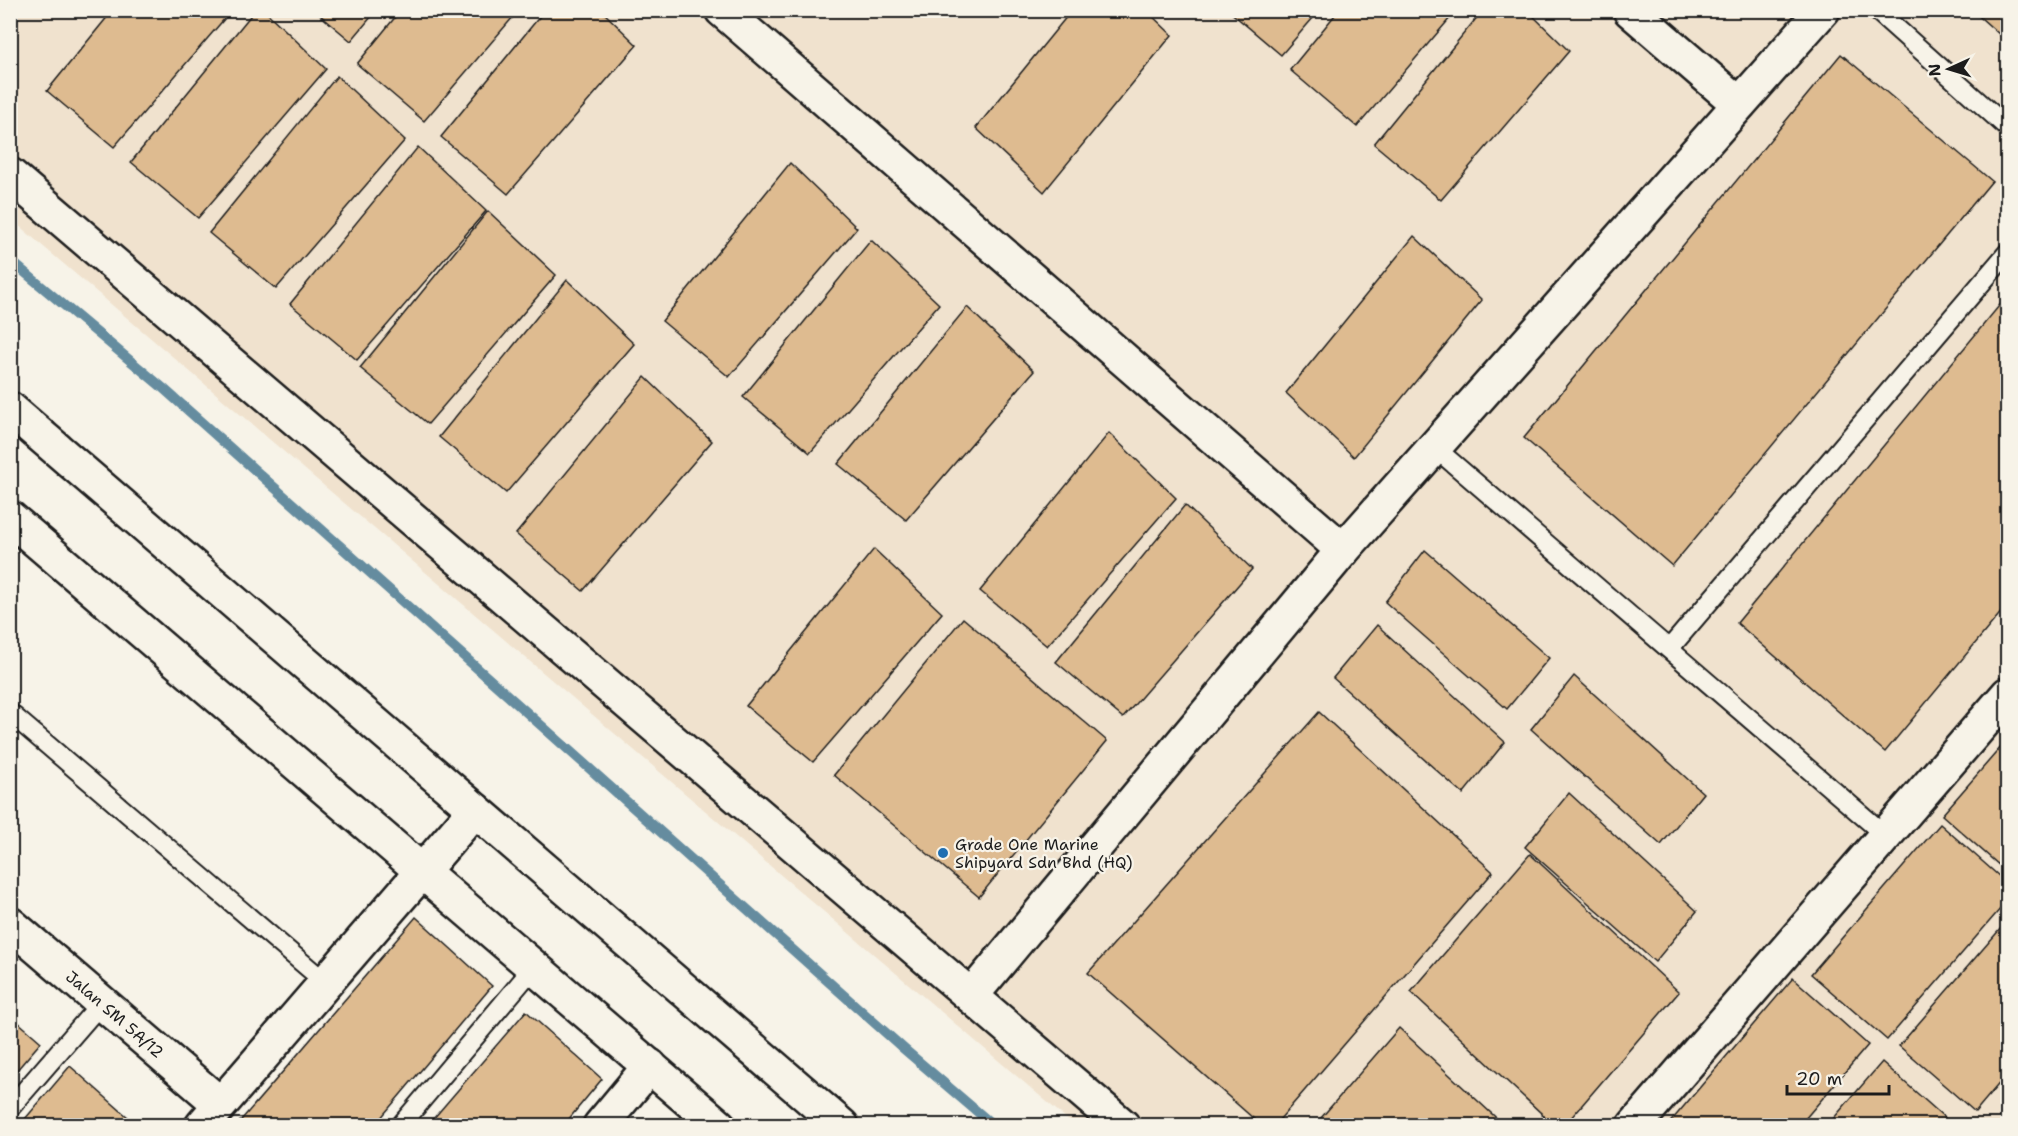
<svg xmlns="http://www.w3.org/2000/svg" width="2018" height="1136" viewBox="0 0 2018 1136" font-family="'Shantell Sans',sans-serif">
	<rect width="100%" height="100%" fill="#f7f3e8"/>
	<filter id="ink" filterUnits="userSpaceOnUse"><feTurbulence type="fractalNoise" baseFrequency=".0167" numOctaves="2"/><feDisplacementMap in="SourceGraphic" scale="12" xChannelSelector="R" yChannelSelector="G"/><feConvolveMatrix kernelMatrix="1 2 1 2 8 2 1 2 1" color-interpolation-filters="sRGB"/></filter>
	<g filter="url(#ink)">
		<!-- built -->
		<path fill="#f0e2ce" d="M11,11H2007V1125H1074L11,219Z"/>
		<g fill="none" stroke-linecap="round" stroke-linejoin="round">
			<!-- stream -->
			<path stroke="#658c9f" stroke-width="10" d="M10,260L163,388L904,1049L994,1126"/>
		</g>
		<!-- building -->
		<g fill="#debb90" stroke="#1c1c1c" stroke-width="1.5">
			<path d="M113,10H232L114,147L47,91Z"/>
			<path d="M255,10H264L326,69L198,218L131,162Z"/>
			<path d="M314,10H377L351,41Z"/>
			<path d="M401,10H519L424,121L357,64Z"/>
			<path d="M545,10H601L637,45L508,194L441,137Z"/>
			<path d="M1072,10H1146L1172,35L1044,192L976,128Z"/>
			<path d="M1228,10H1320L1281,55Z"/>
			<path d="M1339,10H1457L1357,127L1290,70Z"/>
			<path d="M1483,10H1527L1569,51L1441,200L1374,144Z"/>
			<path d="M1972,10H2008V42Z"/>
			<path d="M1841,54L1992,181L1672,566L1524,438Z"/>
			<path d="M337,76L405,140L276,289L209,233Z"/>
			<path d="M418,147L486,211L357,360L290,304Z"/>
			<path d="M790,163L857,228L729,377L662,321Z"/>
			<path d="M488,211L556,275L428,424L360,368Z"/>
			<path d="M1414,236L1482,300L1354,457L1286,393Z"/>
			<path d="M871,240L939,304L810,453L743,397Z"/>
			<path d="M567,280L634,344L506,493L439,437Z"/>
			<path d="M2008,295V604L1885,752L1737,623Z"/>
			<path d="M967,307L1034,371L906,520L838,464Z"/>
			<path d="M645,377L712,441L583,591L516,534Z"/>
			<path d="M1109,433L1176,498L1047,646L980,591Z"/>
			<path d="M1185,505L1252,569L1123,718L1056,662Z"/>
			<path d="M874,549L942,613L813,762L746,706Z"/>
			<path d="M1425,550L1549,658L1507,709L1385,602Z"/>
			<path d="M963,618L1107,741L979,897L834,775Z"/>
			<path d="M1377,625L1505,742L1463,794L1333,678Z"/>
			<path d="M1574,676L1703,793L1661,845L1531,729Z"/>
			<path d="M1319,712L1493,872L1274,1126H1262L1088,973Z"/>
			<path d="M2008,739V873L1942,815Z"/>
			<path d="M1569,793L1697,911L1655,962L1525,847Z"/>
			<path d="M1940,824L2008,884V900L1887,1040L1811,974Z"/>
			<path d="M1530,854L1679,992L1564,1126H1555L1411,992Z"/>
			<path d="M416,917L492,986L374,1126H236Z"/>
			<path d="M2008,920V1073L1975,1112L1899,1046Z"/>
			<path d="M1793,978L1868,1045L1799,1126H1667Z"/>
			<path d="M526,1011L602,1079L563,1126H427Z"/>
			<path d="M10,1015L41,1042L10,1078Z"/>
			<path d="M1399,1028L1505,1126H1314Z"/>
			<path d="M1882,1062L1954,1126H1827Z"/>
			<path d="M70,1066L138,1126H19Z"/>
		</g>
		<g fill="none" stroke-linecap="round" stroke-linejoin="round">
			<defs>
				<g id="lane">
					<path d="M1876,10L2008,128"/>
					<path d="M1434,447L1885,835"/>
					<path d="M1669,649L2008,252"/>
					<path d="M10,713L326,983"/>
					<path d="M10,1108L102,1002"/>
					<path d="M400,1126L533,968"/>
				</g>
				<g id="street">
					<path d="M722,10L1343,550"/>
					<path d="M1630,10L1739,104"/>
					<path d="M10,175L1123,1126"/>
					<path d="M10,518L719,1126"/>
					<path d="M10,924L220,1104"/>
					<path d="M971,996L1343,550L1823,10"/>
					<path d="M202,1126L475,810"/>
					<path d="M600,1126L650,1066"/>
					<path d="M1634,1126L2008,694"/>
				</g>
				<path id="secondary" d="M10,409L842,1126"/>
			</defs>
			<!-- lane casing -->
			<use href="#lane" stroke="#1c1c1c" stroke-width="22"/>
			<!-- street casing -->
			<use href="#street" stroke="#1c1c1c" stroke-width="38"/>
			<!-- secondary casing -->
			<use href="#secondary" stroke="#1c1c1c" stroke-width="38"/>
			<!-- lane -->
			<use href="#lane" stroke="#f7f3e8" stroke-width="18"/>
			<!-- street -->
			<use href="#street" stroke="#f7f3e8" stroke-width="33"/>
			<!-- secondary -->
			<use href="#secondary" stroke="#f7f3e8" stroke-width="33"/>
		</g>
	</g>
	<!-- markers -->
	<circle fill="#1f6fb2" stroke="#f7f3e8" stroke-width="2" cx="943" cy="853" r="6"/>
	<g text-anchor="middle" stroke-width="4.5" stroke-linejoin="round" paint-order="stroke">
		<!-- poi labels -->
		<g font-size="16" fill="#1c1c1c" stroke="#f7f3e8" text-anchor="start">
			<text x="955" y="850">Grade One Marine<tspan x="955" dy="18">Shipyard Sdn Bhd (HQ)</tspan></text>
		</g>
		<!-- street labels -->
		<g font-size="16" fill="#1c1c1c" stroke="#f7f3e8">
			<text transform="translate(115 1014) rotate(41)" y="6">Jalan SM 5A/12</text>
		</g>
	</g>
	<!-- margin -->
	<rect width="2018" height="1136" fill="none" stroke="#f7f3e8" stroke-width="36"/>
	<rect x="18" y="18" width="1982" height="1100" fill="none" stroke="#1c1c1c" stroke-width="2" filter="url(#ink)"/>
	<!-- north arrow -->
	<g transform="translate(1949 69) rotate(266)" stroke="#f7f3e8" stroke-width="4.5" paint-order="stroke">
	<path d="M0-4.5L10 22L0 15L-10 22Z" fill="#1c1c1c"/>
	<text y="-9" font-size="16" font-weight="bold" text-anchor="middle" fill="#1c1c1c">N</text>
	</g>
	<!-- scale -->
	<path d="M1787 1085v9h102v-9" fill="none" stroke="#1c1c1c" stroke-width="3"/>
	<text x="1796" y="1085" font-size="18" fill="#1c1c1c" stroke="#f7f3e8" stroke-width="4.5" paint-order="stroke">20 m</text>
</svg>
